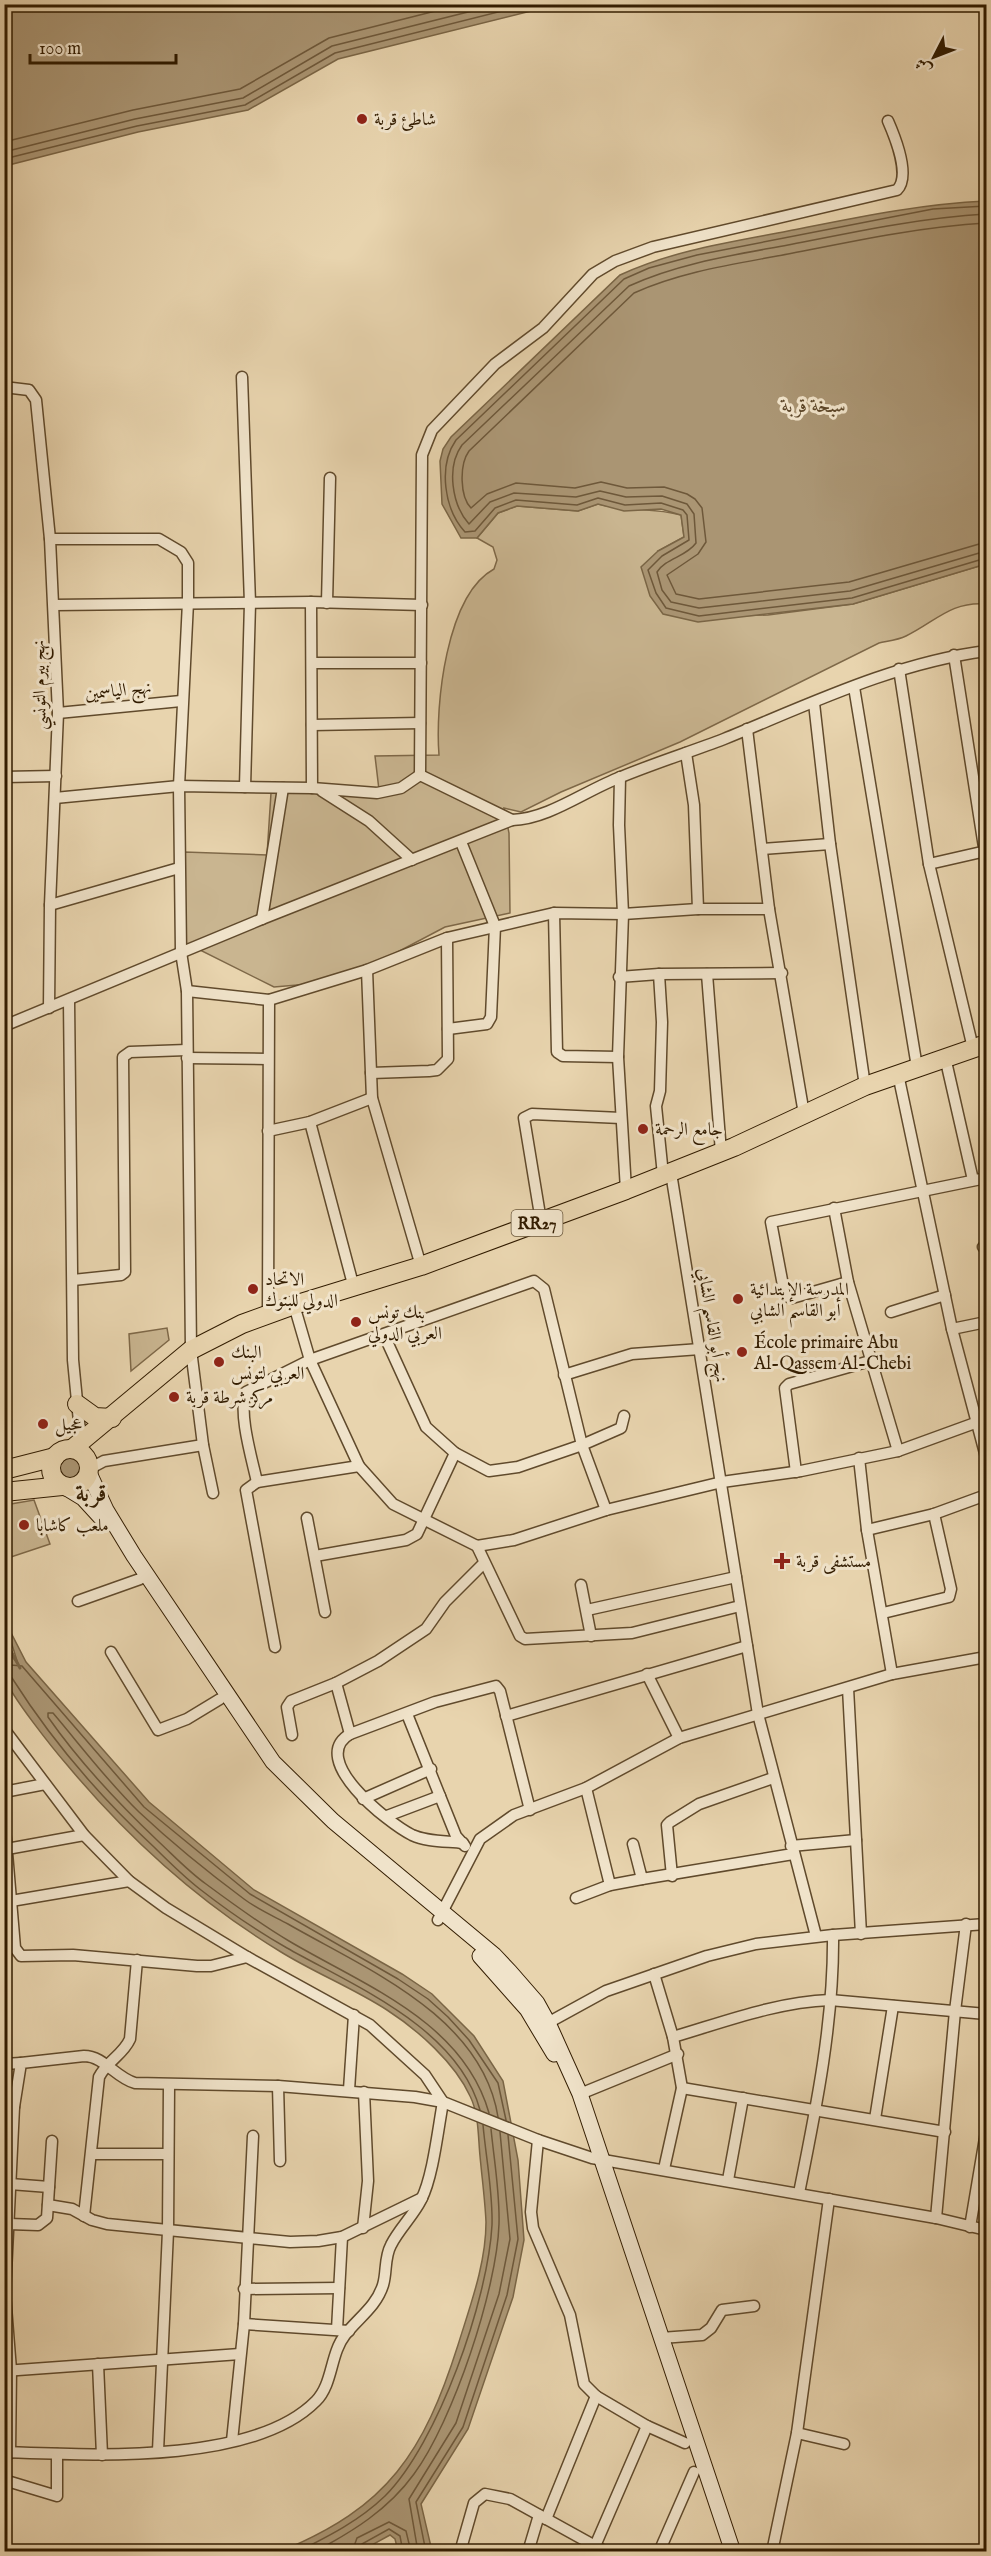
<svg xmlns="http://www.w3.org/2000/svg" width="991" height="2556" viewBox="0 0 991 2556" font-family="'IM FELL English',Amiri,serif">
	<rect width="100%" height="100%" fill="#e8d4ae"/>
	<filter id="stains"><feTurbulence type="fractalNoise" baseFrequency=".00333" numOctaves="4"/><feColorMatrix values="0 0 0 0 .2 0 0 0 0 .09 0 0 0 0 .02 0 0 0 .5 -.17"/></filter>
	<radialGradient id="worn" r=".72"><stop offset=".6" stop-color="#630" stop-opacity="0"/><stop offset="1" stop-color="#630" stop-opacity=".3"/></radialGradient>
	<!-- green -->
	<g fill="#c9b590" stroke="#7e6848" stroke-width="1.5">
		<path d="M598,504C628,512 652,507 681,515L684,537L658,551L734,616L768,615L853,604L986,564V604C951,601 935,622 906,636C898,640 888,641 879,643L680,742L561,792L521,812L504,808L509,833L510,913L445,927L371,966L309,984L274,987L182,941L185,852L267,855L271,793L379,790L375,756L439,755C435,706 446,595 494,569L497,560L493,547L477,538L498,513L517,506L578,511Z"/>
		<path d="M167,1328L169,1340L131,1371L129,1334Z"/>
		<path d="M34,1500L50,1544L5,1559V1505Z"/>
	</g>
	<!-- water -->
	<g fill="#aa9573" stroke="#7a6545" stroke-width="1.5">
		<path d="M4,5L5,4L555,5L338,59L248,110L138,132L5,166Z"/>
		<path d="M986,201V564L853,604L698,622L663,614L650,596L641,567L658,551L684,537L681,515L661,509L624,511L598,504L578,511L517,506L498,513L477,538H461L442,504L440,461L443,449L451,437L620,275C674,250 731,242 788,231C854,218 919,204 986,201Z"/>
		<circle cx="70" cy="1469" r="15"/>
		<path d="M4,1619L26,1662L149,1802L254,1890L402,1974L432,1994L474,2036L503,2081L518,2160L524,2240L513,2297L468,2429L421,2504L432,2551H398L395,2539L390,2535L361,2551H281C388,2508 424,2452 458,2345C470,2306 486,2264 486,2222C485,2200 482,2178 480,2156C478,2136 479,2114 470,2096C455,2063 418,2030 387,2010C353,1988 315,1973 281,1952C200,1903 129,1839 68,1766C54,1750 10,1695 5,1678C2,1670 5,1657 5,1648L18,1664Z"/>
	</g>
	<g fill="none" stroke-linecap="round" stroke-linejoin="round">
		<!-- shore -->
		<g stroke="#6e583a" stroke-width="1.5">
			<path d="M4,142L133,110L240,89L329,38L463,4"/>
			<path d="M4,152L135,119L243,98L332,46L500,4"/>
			<path d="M4,159L137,126L245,105L335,53L530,4"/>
			<path d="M986,206L933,209L697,255L649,268L624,279L456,440C438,466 444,509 465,532L475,531L495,508L516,500L577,505L598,498L625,505L661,503L683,510L687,515L689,540L662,556L648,570L656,593L666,608L699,616L852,598L986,558"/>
			<path d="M986,214C919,218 854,232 788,245C734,255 679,263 629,286L462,445C446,467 452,505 469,524L490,502L514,493L576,497L600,491L626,497L662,496L687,504L694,514L696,543C686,557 666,558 657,572L662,590L671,602L699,608L850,591L986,551"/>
			<path d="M986,223C919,227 854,241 788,254C736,264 683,271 634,293L469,451C459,465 460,497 471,508L487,494L516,483L575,488L601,482L627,488L664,487L687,494L695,499L702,508L706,542L698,554L667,575L676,594L699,599L849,582L986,542"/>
			<path d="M4,1658L11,1665L22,1666L144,1807L250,1894L398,1979L428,1999L448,2017L469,2040L498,2083L506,2120"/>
			<path d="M4,1675L12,1678C52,1741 99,1796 154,1847C169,1862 184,1877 201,1890C228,1911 257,1931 287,1948C354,1986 458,2028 480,2110"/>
			<path d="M489,2113C463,2021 363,1985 289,1941C260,1924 233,1904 206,1884C189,1872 174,1856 159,1842C118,1803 80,1763 48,1717V1713H53C81,1746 108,1782 139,1812C172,1843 209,1873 244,1899C257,1909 273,1916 288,1924C366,1969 482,2016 498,2117"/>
			<path d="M297,2552C329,2536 359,2521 385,2496C438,2443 488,2300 492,2225C493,2193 486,2158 483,2125"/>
			<path d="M314,2552C352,2532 388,2510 414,2474C453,2421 497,2289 499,2224C500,2193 494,2160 491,2129"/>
			<path d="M352,2552L357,2538L389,2522L406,2531L411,2552"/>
			<path d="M359,2552L362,2544L389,2529L400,2536L403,2552"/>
			<path d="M418,2552L409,2499L456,2423L499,2294L510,2239L500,2132"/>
			<path d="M426,2552L416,2502L463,2427L507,2295L518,2239L508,2135"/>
		</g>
		<!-- stream -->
		<path stroke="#7a6545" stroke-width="3" d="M4,1638L20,1668"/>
		<defs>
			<g id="minor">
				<path d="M242,377L250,603L245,787"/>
				<path d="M4,387L29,390L36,400L50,539L58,713L50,905L49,1008"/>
				<path d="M50,539H159L181,552L188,563V602L179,786L181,952L187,991L191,1350L203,1445L213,1493"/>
				<path d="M311,602L312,788"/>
				<path d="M327,603L330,478"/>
				<path d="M54,605L311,602L422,605"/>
				<path d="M954,655L986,860"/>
				<path d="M313,663H421"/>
				<path d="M899,669L929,864L973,1048"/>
				<path d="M854,687L917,1067"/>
				<path d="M814,703L830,844L865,1086"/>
				<path d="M58,713L181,701"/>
				<path d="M312,725L420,723"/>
				<path d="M747,729L769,909L804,1114"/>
				<path d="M686,753L694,805L698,909"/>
				<path d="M420,775L422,455L432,430L495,364L543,328L593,274L615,261L653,247L897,190C911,176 895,137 888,121"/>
				<path d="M420,775L512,820"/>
				<path d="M4,777L56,776"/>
				<path d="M620,777L619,825L623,914L618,1057L626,1190"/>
				<path d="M322,791L369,821L412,860"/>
				<path d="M55,798L179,786L312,788L377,793L401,788L420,775"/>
				<path d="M762,849L830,844"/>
				<path d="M929,864L986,851"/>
				<path d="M50,905L179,868"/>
				<path d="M554,913L557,1052L563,1056L618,1057"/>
				<path d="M262,919L283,788"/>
				<path d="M367,970L372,1098L421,1266"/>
				<path d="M659,974L662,1022L660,1091L656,1106L663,1175"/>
				<path d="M707,974L721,1152"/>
				<path d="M619,977L659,974L782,973"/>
				<path d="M187,991L269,1000L367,970L447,938L554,913L623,914L698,909H769"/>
				<path d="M69,1001L73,1360L81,1442"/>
				<path d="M4,1026L262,919L512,820C549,819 586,790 621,777C655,763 690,752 724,739C810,704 894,663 986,651"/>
				<path d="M448,1029L487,1024L491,1017L495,926L461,842"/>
				<path d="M945,1057L973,1180"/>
				<path d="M187,1058L268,1059"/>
				<path d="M371,1073L429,1071L437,1070L448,1059L447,938"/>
				<path d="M898,1074L952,1329L986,1457"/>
				<path d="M310,1122L354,1288"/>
				<path d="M268,1131L310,1122L372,1098"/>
				<path d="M671,1173L758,1714L816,1936"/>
				<path d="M834,1208L848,1282L898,1451"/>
				<path d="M541,1221L524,1118L532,1114L621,1118"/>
				<path d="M983,1247H986"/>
				<path d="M73,1280L121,1275L125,1272L123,1057L130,1052L187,1050"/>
				<path d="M848,1282L792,1298L785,1296L771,1222L986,1178"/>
				<path d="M294,1305L310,1360L359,1466L393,1504L477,1546L514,1540L606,1510L722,1482L801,1471L898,1451L986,1419"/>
				<path d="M891,1312L945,1295"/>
				<path d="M268,1314L269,1000"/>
				<path d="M952,1329L986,1322"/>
				<path d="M384,1335L426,1427L455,1453L489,1471L518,1467L582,1445L621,1428L624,1416"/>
				<path d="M564,1375L632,1354L700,1349"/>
				<path d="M859,1458L867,1530L892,1674"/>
				<path d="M359,1466L257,1482C252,1459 238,1413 246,1392L310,1360L534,1281L544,1289L582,1445L606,1510"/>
				<path d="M89,1469L104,1461L203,1445"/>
				<path d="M796,1472L785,1388L789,1384L870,1361"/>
				<path d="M257,1482L246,1490L275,1647"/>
				<path d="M307,1518L325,1612"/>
				<path d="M867,1530L934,1514L986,1495"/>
				<path d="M477,1546L520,1636L525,1639L632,1633L740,1606"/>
				<path d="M315,1556L406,1540L417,1534L455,1453"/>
				<path d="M581,1585L591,1636"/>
				<path d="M78,1601L140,1579"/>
				<path d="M587,1610L736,1577"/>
				<path d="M883,1613L949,1597L951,1589L934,1514"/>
				<path d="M111,1652L158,1730L187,1719L220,1699"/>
				<path d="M647,1674L679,1738"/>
				<path d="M336,1683L350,1734L435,1702L496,1686L500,1691L530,1810"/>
				<path d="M848,1688L861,1934"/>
				<path d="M407,1714L456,1836L465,1846"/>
				<path d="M506,1716L747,1646"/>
				<path d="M4,1729L84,1835L129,1881L166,1908L247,1957L370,2025L425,2075L443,2102C438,2129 433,2177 421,2200C413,2216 399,2229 391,2245C384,2258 387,2272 383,2285C376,2307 358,2318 345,2335C330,2354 333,2384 316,2401C253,2465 89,2455 4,2452"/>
				<path d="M350,1734C307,1759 388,1823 412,1835C427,1842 447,1841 463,1843"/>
				<path d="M292,1735L287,1707L291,1701L336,1683L378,1661L426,1629L445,1602L484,1563"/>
				<path d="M586,1788L610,1885"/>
				<path d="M4,1792L45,1784"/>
				<path d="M363,1799L431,1769"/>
				<path d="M387,1816L440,1796"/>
				<path d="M4,1817L15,1948L21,1956L73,1955L197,1966H211L247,1957"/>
				<path d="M633,1844L642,1879L793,1854"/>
				<path d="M791,1846L856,1840"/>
				<path d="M7,1849L84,1835"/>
				<path d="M672,1876L667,1825L670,1822L699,1804L773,1778"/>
				<path d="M576,1898L610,1885L642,1879"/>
				<path d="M11,1901L129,1881"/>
				<path d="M438,1920L480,1839L514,1815L586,1788L679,1738L892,1674L986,1657"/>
				<path d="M654,1974L673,2037"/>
				<path d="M544,2025L606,1991L707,1956L756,1944L833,1935L986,1924"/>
				<path d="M4,2064L21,2063"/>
				<path d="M278,2086L280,2161"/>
				<path d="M682,2088L945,2132"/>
				<path d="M349,2090L354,2015"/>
				<path d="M580,2094L678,2054"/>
				<path d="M4,2108L14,2107L21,2063L84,2056C104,2056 116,2078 135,2083L278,2086L415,2097L443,2102L538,2140L592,2158L936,2218L986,2230"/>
				<path d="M875,2119L893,2006"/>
				<path d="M538,2140L531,2212L533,2228L570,2315L584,2384L596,2396L647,2426L685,2443"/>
				<path d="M92,2154H166"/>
				<path d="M664,2169L682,2088L673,2037C724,2022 776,2002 830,2000L986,2014"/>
				<path d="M728,2180L743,2098"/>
				<path d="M10,2184L49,2187"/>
				<path d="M799,2193C816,2109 834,2021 833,1935"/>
				<path d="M48,2205L72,2209L92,2220L107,2224L290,2242L318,2241L342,2237L422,2198"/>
				<path d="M84,2216L99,2077C107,2061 123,2055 130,2039L137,1960"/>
				<path d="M936,2218L955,2011L966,1924"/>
				<path d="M9,2224L38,2225L47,2218L52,2141"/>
				<path d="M970,2227L986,2132"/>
				<path d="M363,2228L368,2181L364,2092"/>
				<path d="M244,2289L339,2288"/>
				<path d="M244,2324L349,2331"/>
				<path d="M337,2330L342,2237"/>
				<path d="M661,2338L702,2335L711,2328L722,2310L754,2306"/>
				<path d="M98,2364L102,2455"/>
				<path d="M4,2371L240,2354"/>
				<path d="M797,2433L844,2444"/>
				<path d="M232,2441L244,2324L253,2136"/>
				<path d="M158,2451L168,2231L169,2086"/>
				<path d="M10,2453L11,2370L5,2294L14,2107"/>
				<path d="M4,2480L57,2496V2454"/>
				<path d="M546,2519L596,2396"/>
				<path d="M595,2546L647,2426"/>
				<path d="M460,2552L474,2503L485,2494L510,2499L606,2552"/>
				<path d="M528,2552L539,2515"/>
				<path d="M659,2552L694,2472"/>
				<path d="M772,2552L797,2433L829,2199"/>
			</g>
			<g id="secondary">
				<path d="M89,1473L106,1510L134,1556L273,1762L333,1821L494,1955L510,1972L537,2003L548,2023L580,2094L733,2552"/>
				<path d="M65,1487L83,1498L105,1522"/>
				<path d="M480,1956L527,2009L554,2054"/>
			</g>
			<g id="trunk">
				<path d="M77,1404L95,1417L112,1418"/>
				<circle cx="70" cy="1468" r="19"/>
				<path d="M72,1449L191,1350L242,1324L294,1305L421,1266L626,1190L734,1147L865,1086L986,1044"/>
				<path d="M4,1470L55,1457"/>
				<path d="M4,1492L62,1486"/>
			</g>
		</defs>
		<!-- minor casing -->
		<use href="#minor" stroke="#604a2c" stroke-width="13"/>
		<!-- secondary casing -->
		<use href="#secondary" stroke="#321c00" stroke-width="17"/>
		<!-- trunk casing -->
		<use href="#trunk" stroke="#321c00" stroke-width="20"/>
		<!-- minor -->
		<use href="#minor" stroke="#f0e3ca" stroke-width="10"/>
		<!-- secondary -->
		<use href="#secondary" stroke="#f0e3ca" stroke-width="15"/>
		<!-- trunk -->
		<use href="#trunk" stroke="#e8d4ae" stroke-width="18"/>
	</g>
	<!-- markers -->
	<g fill="#8f2418" stroke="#f0e3ca" stroke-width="2">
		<circle cx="362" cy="119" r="6"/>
		<circle cx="643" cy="1129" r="6"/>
		<circle cx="253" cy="1289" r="6"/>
		<circle cx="738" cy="1299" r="6"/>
		<circle cx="356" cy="1322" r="6"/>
		<circle cx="742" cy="1352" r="6"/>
		<circle cx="219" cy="1362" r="6"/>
		<circle cx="174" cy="1397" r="6"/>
		<circle cx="43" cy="1424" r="6"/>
		<circle cx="24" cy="1525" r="6"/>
		<path d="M779 1552h6v6h6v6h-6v6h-6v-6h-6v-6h6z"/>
	</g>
	<g text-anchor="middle" stroke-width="6" stroke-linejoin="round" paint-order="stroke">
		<!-- shield labels -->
		<rect fill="#f0e3ca" stroke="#6b583d" stroke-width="1.5" x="511.5" y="1210" width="51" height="26" rx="4.5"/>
		<g font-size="16" font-weight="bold" fill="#321c00">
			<text x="537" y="1229">RR27</text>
		</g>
		<!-- poi labels -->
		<g font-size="18" fill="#321c00" stroke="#f0e3ca" text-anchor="start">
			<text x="374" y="125">شاطئ قربة</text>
			<text x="655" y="1135">جامع الرحمة</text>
			<text x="265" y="1285">الاتحاد<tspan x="265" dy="21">الدولي للبنوك</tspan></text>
			<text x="750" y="1295">المدرسة الإبتدائية<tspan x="750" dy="21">أبو القاسم الشابي</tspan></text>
			<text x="368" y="1318">بنك تونس<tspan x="368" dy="21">العربي الدولي</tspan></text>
			<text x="754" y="1348">École primaire Abu<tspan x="754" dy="21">Al-Qassem Al-Chebi</tspan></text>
			<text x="231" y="1358">البنك<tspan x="231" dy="21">العربي لتونس</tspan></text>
			<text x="186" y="1403">مركز شرطة قربة</text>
			<text x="55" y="1430">عجيل</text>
			<text x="36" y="1531">ملعب كاشابا</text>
			<text x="796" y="1567">مستشفى قربة</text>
		</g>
		<!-- street labels -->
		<g font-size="18" fill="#321c00" stroke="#f0e3ca">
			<text transform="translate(39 685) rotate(-91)" y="6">نهج بيرم التونسي</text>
			<text transform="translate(118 690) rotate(-6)" y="6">نهج الياسمين</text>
			<text transform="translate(713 1325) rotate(81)" y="6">نهج أبو القاسم الشابي</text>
		</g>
		<!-- water labels -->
		<g font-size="20" font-style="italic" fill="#5c4628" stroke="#f0e3ca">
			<text x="814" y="412">سبخة قربة</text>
		</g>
		<!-- district labels -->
		<g font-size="24" font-weight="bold" fill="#321c00" stroke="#f0e3ca">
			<text x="91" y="1501">قربة</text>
		</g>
	</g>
	<!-- margin -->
	<rect width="991" height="2556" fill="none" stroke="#e8d4ae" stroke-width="24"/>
	<rect x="6" y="6" width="979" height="2544" fill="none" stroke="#321c00" stroke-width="3"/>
	<rect x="12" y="12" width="967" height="2532" fill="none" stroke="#321c00" stroke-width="1.5"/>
	<!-- north arrow -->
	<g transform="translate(934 57) rotate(228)" stroke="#f0e3ca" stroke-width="4.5" paint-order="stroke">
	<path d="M0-4.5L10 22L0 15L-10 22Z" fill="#321c00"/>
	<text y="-9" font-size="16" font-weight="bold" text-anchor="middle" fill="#321c00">ش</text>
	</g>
	<!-- scale -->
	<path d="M30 54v9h146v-9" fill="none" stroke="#321c00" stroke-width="3"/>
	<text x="39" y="54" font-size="18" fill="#321c00" stroke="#f0e3ca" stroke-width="4.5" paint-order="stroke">100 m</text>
	<rect width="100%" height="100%" filter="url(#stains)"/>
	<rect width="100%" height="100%" fill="url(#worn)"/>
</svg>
